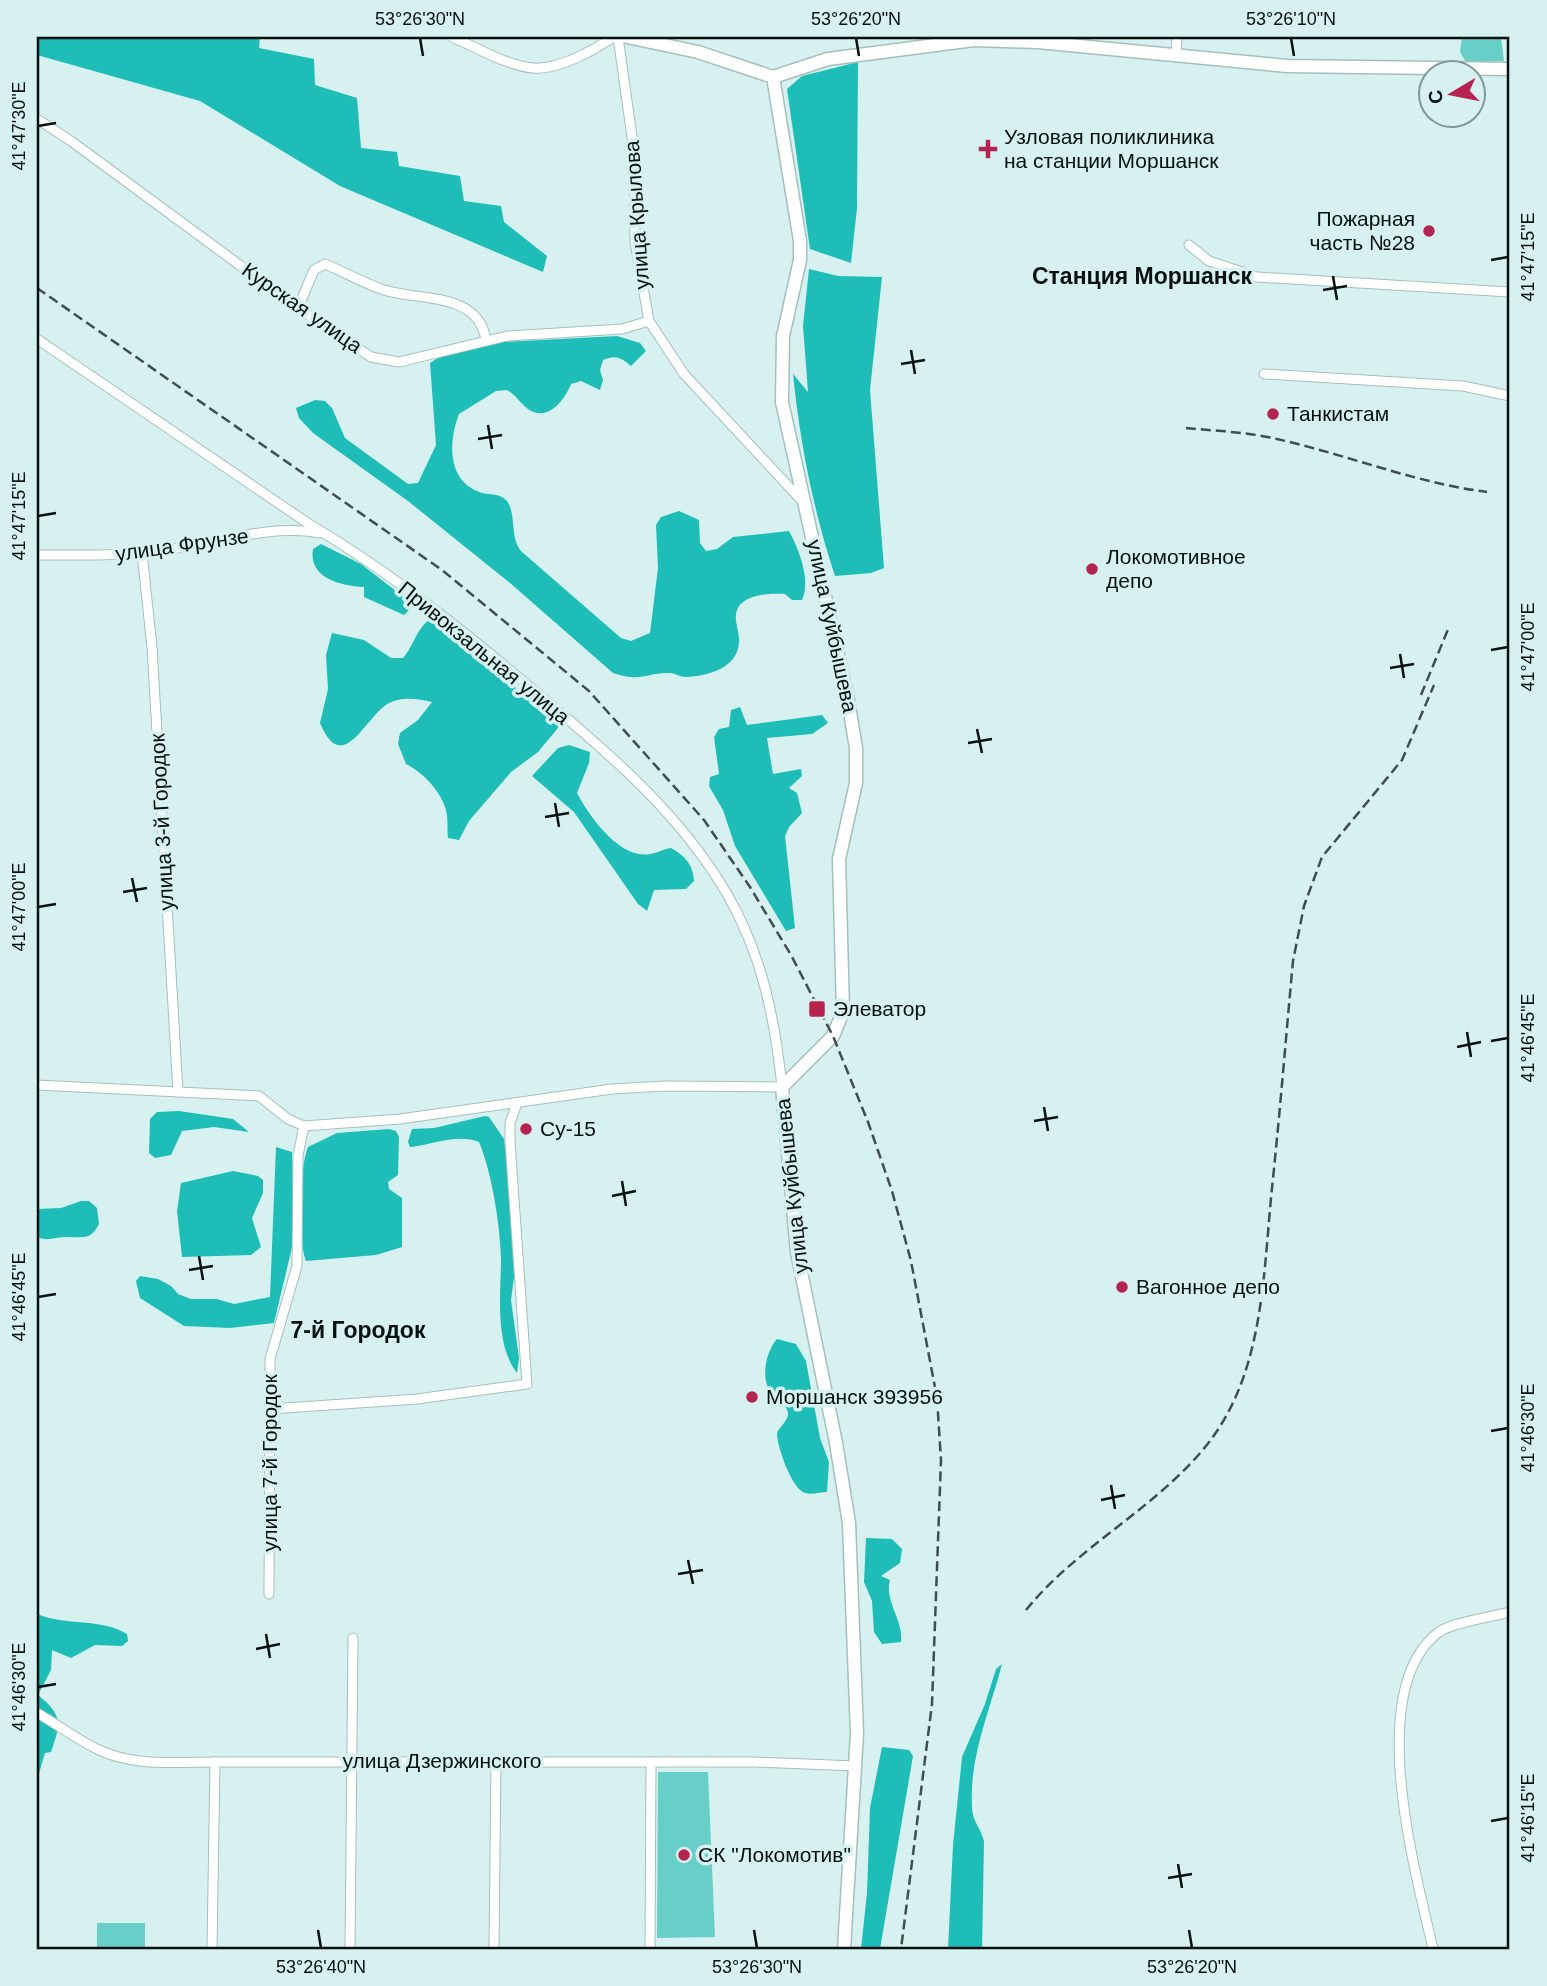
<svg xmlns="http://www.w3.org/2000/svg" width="1547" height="1986" viewBox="0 0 1547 1986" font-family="Helvetica,sans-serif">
	<rect width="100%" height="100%" fill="#d6f1ef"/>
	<!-- green -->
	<g fill="#68cfc8">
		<path d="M1462,37H1501L1504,61L1466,62L1460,52Z"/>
		<path d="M658,1772H708L715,1937L657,1938Z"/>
		<rect x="97" y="1923" width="48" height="26"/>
	</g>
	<!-- forest -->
	<g fill="#1ebdb7">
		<path d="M37,37H260L259,48L314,59L315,85L357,98L361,148L397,152L399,166L460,176L464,201L501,206L504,222L547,256L543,272L340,186L200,101L37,55Z"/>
		<path d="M858,62L857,208L851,263L810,249L787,89L802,76Z"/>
		<path d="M809,269L838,276L882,277L870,390L884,568L871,573L835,576C813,510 800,442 793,374L808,392L803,326Z"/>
		<path d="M617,336L640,343L646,351L631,366C621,357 615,355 603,360L600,370L603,380L600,390L581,381L571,384C565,400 547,423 528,409C520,403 516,395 507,390L496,391L459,414C448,443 447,482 482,493C490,495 500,493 507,501C517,515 509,538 522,552L621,638L631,641L650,633L658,568L656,525L661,517L679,511L699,520L700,543L706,551L717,549L733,537L789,531C799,550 811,579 802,600H792L785,594C771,593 743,594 737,610C733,620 740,632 739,642C738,668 708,676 686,677C681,677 676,674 671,673C645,672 643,683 613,673L510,583L408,501L313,433L299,418L296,408L315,400L325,401L332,408L345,438L408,484L418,483L436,445L430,363L438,358L501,342Z"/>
		<path d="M321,544L361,564L405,598L412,607L404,615L364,597V587C341,586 308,578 313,549Z"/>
		<path d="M429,620L448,631L497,675L560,718L558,728L538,752L511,772L469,821L459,840L448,838C447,830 448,824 447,816C445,795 424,773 406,764L398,744L400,733L418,720L432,702C418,699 403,696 389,703C365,716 343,778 320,723L328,689L326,655L332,633L364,640L391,658H403C414,646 415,631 429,620Z"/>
		<path d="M740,707L747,725L822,715L828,723L812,734L767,738L773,774L801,769L802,776L789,788L797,793L802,813L789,827L785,836L795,928L786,931L735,846L723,810L709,786L710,777L719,774L714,737L719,729L729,727L731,710Z"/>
		<path d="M569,745L590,752L589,763L577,793C589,816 620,860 650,854C658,853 663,849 671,848C685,856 693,864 694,881L686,889L654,890L647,911L638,904L574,812L532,776L558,748Z"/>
		<path d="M179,1111L233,1119L249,1132L214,1127L182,1131L171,1155L155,1158L149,1153L150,1119L157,1112Z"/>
		<path d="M485,1116L489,1117L504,1139L510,1184L515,1270L511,1300L519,1358L517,1373C494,1343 501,1293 501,1258C500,1225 492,1173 479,1142C459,1133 431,1145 410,1147L408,1142L412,1129L434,1128Z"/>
		<path d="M389,1129L396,1131L399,1137L398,1175L388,1182L389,1189L402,1198V1247L376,1255L306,1261C298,1240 299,1168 308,1147L337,1133Z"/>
		<path d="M276,1147L292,1152L294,1239L274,1323L230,1328L184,1326L140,1298L136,1281L140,1276L158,1279L171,1286L178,1294L191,1299H217L234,1304L270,1297Z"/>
		<path d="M233,1171L258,1176L263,1180V1193L252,1218L261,1247L251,1255L182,1257L177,1211L181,1183Z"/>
		<path d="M81,1201H89L97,1208L99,1224C90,1242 81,1236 66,1237C55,1237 47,1242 38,1237L37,1209L61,1208Z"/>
		<path d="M777,1339L796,1344L806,1361L820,1438L829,1462L827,1492C821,1492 811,1495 805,1493C792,1489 777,1447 777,1433C779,1427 788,1421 788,1414C788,1405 776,1399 771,1392C760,1379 766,1351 777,1339Z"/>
		<path d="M866,1538L892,1539L902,1549L900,1563L881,1576L890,1580C884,1601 904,1621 901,1642L882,1644L874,1632L872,1601L864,1582Z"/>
		<path d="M37,1614C66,1626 101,1618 127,1634L128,1641L122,1646L95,1645L71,1658L52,1650L51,1670L38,1695C63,1715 61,1724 51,1752L45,1753L37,1780Z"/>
		<path d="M1002,1664C990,1711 969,1756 972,1807C972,1821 981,1828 984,1841L982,1949H948L953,1845L962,1757L985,1704L996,1669Z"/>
		<path d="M882,1747L909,1750L913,1756L880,1949H861L867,1893L870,1808Z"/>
	</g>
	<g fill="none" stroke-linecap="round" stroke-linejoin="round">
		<defs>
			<g id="street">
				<path d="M452,37C476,47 507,66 533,68C558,70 593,51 613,37"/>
				<path d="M618,37L634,151L635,242L649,321L684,374L804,503"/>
				<path d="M1176,56L1177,37"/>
				<path d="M37,119L71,141L298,308L371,357L399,362L507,336L622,329L649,321"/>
				<path d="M1189,245L1209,261L1257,277L1510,292"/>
				<path d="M298,308L314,270L325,264C344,272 362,282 381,289C417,302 478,290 486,340"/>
				<path d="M37,339L309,524C392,573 469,635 543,698C612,756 681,815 727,894C762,954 775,1019 782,1087L665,1086L612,1089L400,1119L304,1126L288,1119L259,1096L37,1085"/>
				<path d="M1264,374L1463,386L1510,396"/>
				<path d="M142,553L152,647L178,1092"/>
				<path d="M37,555C82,555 126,556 171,549C220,542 271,524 320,533"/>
				<path d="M270,1409L417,1399L527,1384L510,1142V1123L517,1103"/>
				<path d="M269,1594L270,1359L297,1266L298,1155L304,1126"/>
				<path d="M37,1713C57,1724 76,1739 97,1749C133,1767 176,1762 215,1762"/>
				<path d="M212,1949L215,1762H754L856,1766"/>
				<path d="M350,1949L353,1638"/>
				<path d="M494,1949L496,1761"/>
				<path d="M650,1949L651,1762"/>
				<path d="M1433,1949C1416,1873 1363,1689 1439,1632C1453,1622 1492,1617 1510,1612"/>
			</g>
			<g id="secondary">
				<path d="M627,37L698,52L773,77L828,59L974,40L1038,42L1287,66L1510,69"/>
				<path d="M773,77L800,241V260L783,336L782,402L848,700L856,748V783L839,859L843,1012L833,1036L782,1087L797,1252L836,1443L849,1523L857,1733L844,1949"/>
			</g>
		</defs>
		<!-- street casing -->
		<use href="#street" stroke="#a5bfbc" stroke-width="11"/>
		<!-- secondary casing -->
		<use href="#secondary" stroke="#a5bfbc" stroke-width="15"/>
		<!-- street -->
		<use href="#street" stroke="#fff" stroke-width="9"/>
		<!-- secondary -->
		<use href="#secondary" stroke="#fff" stroke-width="12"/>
		<!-- rail -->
		<g stroke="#404e4d" stroke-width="2.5" stroke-dasharray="10 5" stroke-linecap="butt">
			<path d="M37,288L442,570L589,691L704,820L750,887L791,955L833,1036L868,1122L892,1191L911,1261L937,1398L941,1460L932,1704L901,1949"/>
			<path d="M1186,428C1216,431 1248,432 1277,439C1348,455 1416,483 1487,492"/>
			<path d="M1421,695L1449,627"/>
			<path d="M1026,1610C1078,1546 1154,1510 1206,1446C1264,1374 1263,1276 1272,1188C1280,1112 1286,1036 1293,961L1304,906L1322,857L1402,760L1434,685"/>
		</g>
	</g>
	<!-- ticks -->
	<path fill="none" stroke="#071110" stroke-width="2.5" d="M420,38L423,56M856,38L859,56M1291,38L1294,56M38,126L56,123M1491,260L1508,257M1333,276L1337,300M1323,290L1347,286M911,350L915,374M901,364L925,360M488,425L492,449M478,439L502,435M38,516L56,513M1491,650L1508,647M1400,654L1404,678M1390,668L1414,664M977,729L982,753M968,743L992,739M555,803L559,827M545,817L569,813M132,878L137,902M123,892L147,888M38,907L56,904M1467,1032L1471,1057M1491,1041L1508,1038M1457,1047L1481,1042M1044,1107L1048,1131M1034,1121L1058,1117M622,1181L626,1206M612,1196L636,1191M199,1256L203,1280M189,1270L213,1266M38,1297L56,1294M1491,1431L1508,1428M1111,1485L1115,1509M1101,1500L1125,1495M688,1560L693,1584M678,1574L703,1570M266,1634L270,1658M256,1649L280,1644M38,1687L56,1684M1491,1821L1508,1818M1178,1864L1182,1888M1168,1878L1192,1874M318,1930L321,1948M754,1930L757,1948M1189,1930L1192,1948"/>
	<!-- markers -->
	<g fill="#b5244e" stroke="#d6f1ef" stroke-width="2.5">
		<path d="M984.5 138.5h7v7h7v7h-7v7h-7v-7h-7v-7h7z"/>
		<circle cx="1429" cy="231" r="7"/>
		<circle cx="1273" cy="414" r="7"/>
		<circle cx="1092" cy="569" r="7"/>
		<rect x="808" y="1000" width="18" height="18" rx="3.5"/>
		<circle cx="526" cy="1129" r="7"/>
		<circle cx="1122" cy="1287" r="7"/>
		<circle cx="752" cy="1397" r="7"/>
		<circle cx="684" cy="1855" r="7"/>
	</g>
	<g text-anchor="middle" stroke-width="7" stroke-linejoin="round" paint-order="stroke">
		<!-- poi labels -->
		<g font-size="21" fill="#071110" stroke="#d6f1ef" text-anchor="start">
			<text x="1004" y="144">Узловая поликлиника<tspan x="1004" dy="24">на станции Моршанск</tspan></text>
			<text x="1415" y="226" text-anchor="end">Пожарная<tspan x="1415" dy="24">часть №28</tspan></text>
			<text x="1287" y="421">Танкистам</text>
			<text x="1106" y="564">Локомотивное<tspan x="1106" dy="24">депо</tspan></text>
			<text x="833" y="1016">Элеватор</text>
			<text x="540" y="1136">Су-15</text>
			<text x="1136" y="1294">Вагонное депо</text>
			<text x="766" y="1404">Моршанск 393956</text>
			<text x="698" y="1862">СК "Локомотив"</text>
		</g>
		<!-- street labels -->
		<g font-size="21" fill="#071110" stroke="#d6f1ef">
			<text transform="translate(637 215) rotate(-94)" y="7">улица Крылова</text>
			<text transform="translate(302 308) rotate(35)" y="7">Курская улица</text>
			<text transform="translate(182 545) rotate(-8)" y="7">улица Фрунзе</text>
			<text transform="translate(832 626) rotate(78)" y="7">улица Куйбышева</text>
			<text transform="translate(484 653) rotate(39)" y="7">Привокзальная улица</text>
			<text transform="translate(162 822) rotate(-93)" y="7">улица 3-й Городок</text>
			<text transform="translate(792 1186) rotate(-96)" y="7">улица Куйбышева</text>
			<text transform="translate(270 1463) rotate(-90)" y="7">улица 7-й Городок</text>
			<text x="442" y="1768">улица Дзержинского</text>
		</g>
		<!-- neighbourhood labels -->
		<g font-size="23" font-weight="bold" fill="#071110" stroke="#d6f1ef">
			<text x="1142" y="284">Станция Моршанск</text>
			<text x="358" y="1338">7-й Городок</text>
		</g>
	</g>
	<!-- border -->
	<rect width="1547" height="1986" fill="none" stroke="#d6f1ef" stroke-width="77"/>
	<!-- north arrow -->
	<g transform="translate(1452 94) rotate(260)"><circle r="33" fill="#d6f1ef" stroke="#839796" stroke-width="2"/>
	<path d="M0-5L12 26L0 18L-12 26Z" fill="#b5244e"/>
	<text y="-10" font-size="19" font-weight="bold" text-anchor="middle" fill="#071110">С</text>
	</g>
	<rect x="38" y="38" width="1470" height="1910" fill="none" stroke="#071110" stroke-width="2.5"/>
	<g font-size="18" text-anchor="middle" fill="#071110">
		<text x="420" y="25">53°26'30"N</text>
		<text x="856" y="25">53°26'20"N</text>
		<text x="1291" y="25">53°26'10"N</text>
		<text transform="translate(19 126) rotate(-90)" y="6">41°47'30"E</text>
		<text transform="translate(1528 257) rotate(-90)" y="6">41°47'15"E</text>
		<text transform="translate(19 516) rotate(-90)" y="6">41°47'15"E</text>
		<text transform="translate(1528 647) rotate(-90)" y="6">41°47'00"E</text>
		<text transform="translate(19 907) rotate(-90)" y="6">41°47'00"E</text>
		<text transform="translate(1528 1038) rotate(-90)" y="6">41°46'45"E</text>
		<text transform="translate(19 1297) rotate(-90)" y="6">41°46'45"E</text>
		<text transform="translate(1528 1428) rotate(-90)" y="6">41°46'30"E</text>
		<text transform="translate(19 1687) rotate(-90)" y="6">41°46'30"E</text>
		<text transform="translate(1528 1818) rotate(-90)" y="6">41°46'15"E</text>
		<text x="321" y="1973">53°26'40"N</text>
		<text x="757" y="1973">53°26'30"N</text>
		<text x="1192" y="1973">53°26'20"N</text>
	</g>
</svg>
